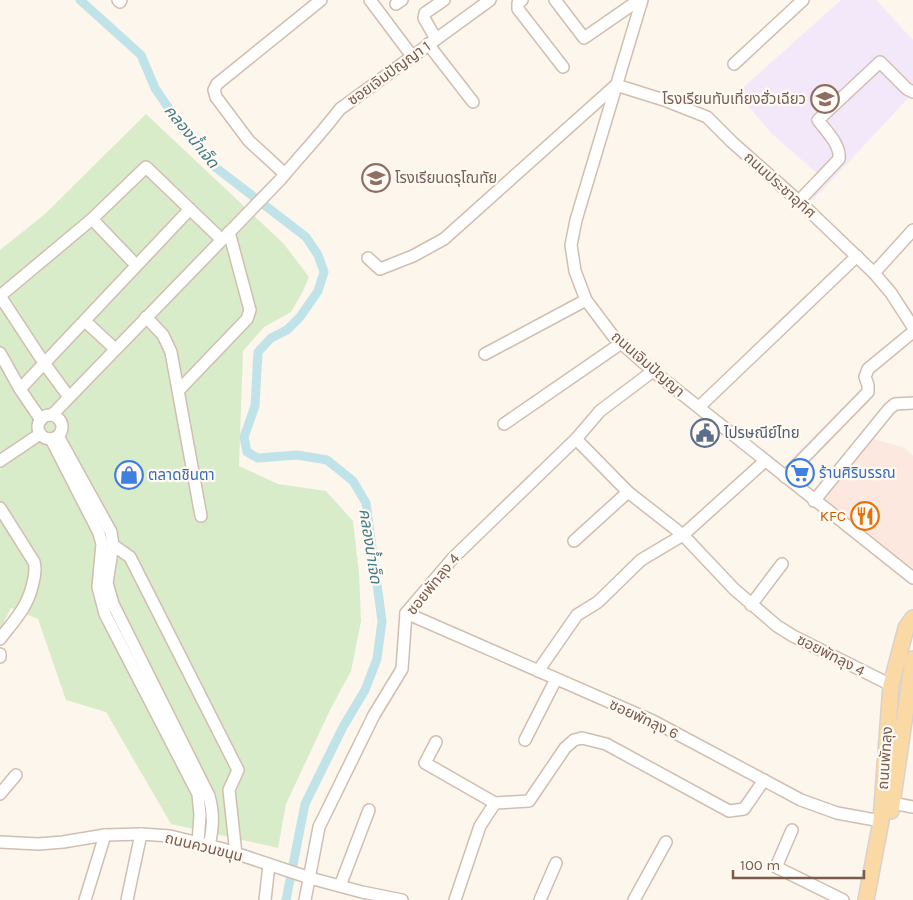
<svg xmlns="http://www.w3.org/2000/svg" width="913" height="900" viewBox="0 0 913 900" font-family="Karla,'Noto Sans Thai',sans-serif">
	<rect width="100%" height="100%" fill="#fdf6ec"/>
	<!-- commercial -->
	<path fill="#fde8e0" d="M874,439L905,448L913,456V568L821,497Z"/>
	<!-- education -->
	<path fill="#f3e8fa" d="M841,0H876L913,40V93L812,201L805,194L819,175L772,134L737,93Z"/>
	<!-- green -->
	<path fill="#d8ecc9" d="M146,114L284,244L309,277L302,293L291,312L264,327L243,351L239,466L278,484L326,491L353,521L359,573L361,621L351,671L329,712L286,804L278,848L171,824L106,712L66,700L38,619L11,608L0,630V250L45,214Z"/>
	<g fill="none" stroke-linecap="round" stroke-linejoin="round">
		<!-- canal -->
		<path stroke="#bfe3e8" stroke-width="9" d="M80,0L141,55L155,88L184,131L215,167L306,237L318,255L324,272L318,291L300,317L287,330L271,338L258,352L255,406L244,437L247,452L258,458L297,455L327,460L353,481L366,503L382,621L377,659L365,690L343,727L305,804L286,900"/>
		<defs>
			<g id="minor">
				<path d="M118,0L120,2L121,0"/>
				<path d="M370,0L412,56"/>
				<path d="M522,0L518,3V9L563,67"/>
				<path d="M555,0L584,38L639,0"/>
				<path d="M642,0L576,220L571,245L575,271L586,300L613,336L653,371L913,578"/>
				<path d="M396,4L402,0"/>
				<path d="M436,39L424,18L425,13L444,0"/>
				<path d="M428,44L473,102"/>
				<path d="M734,64L803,0"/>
				<path d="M285,174L249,141L216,97L214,90L217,84L321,0"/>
				<path d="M799,201L839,159C841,145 826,131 818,120L880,62L907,89L913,92"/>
				<path d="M92,219L136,265"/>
				<path d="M368,258L380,269L413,256L444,239L616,85L664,100L707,117L732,142L802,204L874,273L891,293L913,327"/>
				<path d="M874,273L913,230"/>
				<path d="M0,296L92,219L146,167L221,239"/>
				<path d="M0,296L44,363L69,397"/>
				<path d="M146,317L163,335L171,352L201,516"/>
				<path d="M85,321L115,349"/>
				<path d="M0,353L20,389L41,420"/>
				<path d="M485,354L586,300"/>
				<path d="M20,389L190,209"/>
				<path d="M179,390L247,319L250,310L229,232"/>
				<path d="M699,407L857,256"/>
				<circle cx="50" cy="427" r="12"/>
				<path d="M52,415L280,180C300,156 321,134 340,109L490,0"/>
				<path d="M504,424L620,344"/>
				<path d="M58,436L111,532L113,545L107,583L113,604L209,796C214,814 213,828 209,846"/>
				<path d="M51,439L99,533L102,544L98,587L105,614L198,794L200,815L198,843"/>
				<path d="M576,439L628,492L683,535L734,589L777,626L793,636L891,685"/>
				<path d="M0,461L40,434"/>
				<path d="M785,477L868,392V385L865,377L868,369L913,332"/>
				<path d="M814,501L889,409L895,404L913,403"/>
				<path d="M0,508L34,562C36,568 35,572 34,578C29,606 17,617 0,639"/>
				<path d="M574,541L628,492"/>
				<path d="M113,545L130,557L238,770L229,790L236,854"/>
				<path d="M751,605L782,564"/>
				<path d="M406,613L653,721L801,800L837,813L881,821"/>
				<path d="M0,654V657"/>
				<path d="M538,671L577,615L598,602L641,560L683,535L765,461"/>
				<path d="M525,740L556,679"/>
				<path d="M436,742L425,763L495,803"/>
				<path d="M0,794L16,775"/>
				<path d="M892,803L913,807"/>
				<path d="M792,830L776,867L843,900"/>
				<path d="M0,842L38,844L63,842L105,835L141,834L170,836L223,849L310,878L362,892L402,900"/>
				<path d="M340,886L369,810"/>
				<path d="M85,900L105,835"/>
				<path d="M127,900L141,834"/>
				<path d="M265,900L269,865"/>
				<path d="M305,900L319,827L374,715L402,669L406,613L453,558L576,439L600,411L653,371"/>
				<path d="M455,900L480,826L495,803L529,801L565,748L574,740L582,738L606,744L729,811L744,809L764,780"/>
				<path d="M540,900L556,863"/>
				<path d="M634,900L666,842"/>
			</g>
			<g id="major">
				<path d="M891,811L913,659"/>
				<path d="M866,900L881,821L891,685L906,628L913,618"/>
			</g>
		</defs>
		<!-- minor casing -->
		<use href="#minor" stroke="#d1beb0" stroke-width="14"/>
		<!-- major casing -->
		<use href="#major" stroke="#dad1cd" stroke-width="18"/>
		<!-- minor -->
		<use href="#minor" stroke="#fff" stroke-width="11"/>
		<!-- major -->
		<use href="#major" stroke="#fbd9a5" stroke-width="15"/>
	</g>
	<!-- icons -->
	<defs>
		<symbol id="school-ring" viewBox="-11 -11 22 22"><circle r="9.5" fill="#fffaf3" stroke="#8d6e63" stroke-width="1.5"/><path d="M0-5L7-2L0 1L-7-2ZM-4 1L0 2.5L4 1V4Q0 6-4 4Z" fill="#8d6e63"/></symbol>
		<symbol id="civic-ring" viewBox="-11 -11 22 22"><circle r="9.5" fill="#fffaf3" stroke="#5c6f8a" stroke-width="1.5"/><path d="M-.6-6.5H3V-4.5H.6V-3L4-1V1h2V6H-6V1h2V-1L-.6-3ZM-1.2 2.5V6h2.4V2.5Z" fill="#5c6f8a"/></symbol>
		<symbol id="supermarket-ring" viewBox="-11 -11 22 22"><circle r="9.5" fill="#fffaf3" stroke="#3f7fe0" stroke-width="1.5"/><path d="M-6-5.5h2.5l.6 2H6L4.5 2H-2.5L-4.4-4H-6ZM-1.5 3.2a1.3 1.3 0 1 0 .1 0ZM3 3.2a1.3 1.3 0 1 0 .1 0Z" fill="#3f7fe0"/></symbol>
		<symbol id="shop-ring" viewBox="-11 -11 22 22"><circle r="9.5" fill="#fffaf3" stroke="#3f7fe0" stroke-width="1.5"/><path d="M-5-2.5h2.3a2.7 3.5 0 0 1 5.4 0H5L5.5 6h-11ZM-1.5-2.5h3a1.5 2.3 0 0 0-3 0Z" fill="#3f7fe0"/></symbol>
		<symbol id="restaurant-ring" viewBox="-11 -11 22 22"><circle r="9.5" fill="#fffaf3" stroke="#e8710a" stroke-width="1.5"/><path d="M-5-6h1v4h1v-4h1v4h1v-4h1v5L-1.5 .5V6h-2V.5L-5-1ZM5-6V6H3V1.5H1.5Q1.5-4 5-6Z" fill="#e8710a"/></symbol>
	</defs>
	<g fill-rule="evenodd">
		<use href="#school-ring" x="809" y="83" width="32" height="32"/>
		<use href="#school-ring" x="360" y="162" width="32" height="32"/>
		<use href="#civic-ring" x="689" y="417" width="32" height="32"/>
		<use href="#supermarket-ring" x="784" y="457" width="32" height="32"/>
		<use href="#shop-ring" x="113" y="459" width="32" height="32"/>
		<use href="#restaurant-ring" x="849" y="500" width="32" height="32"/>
	</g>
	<g text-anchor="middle" stroke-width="4.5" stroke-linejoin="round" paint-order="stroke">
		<!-- street labels -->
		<g font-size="15" fill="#7a5c4d" stroke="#fffaf3">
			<text transform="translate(389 73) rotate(-36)" y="5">ซอยเจิมปัญญา 1</text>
			<text transform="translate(780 185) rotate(42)" y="5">ถนนประชาอุทิศ</text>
			<text transform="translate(648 364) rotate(41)" y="5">ถนนเจิมปัญญา</text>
			<text transform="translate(433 584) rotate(-51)" y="5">ซอยพัทลุง 4</text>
			<text transform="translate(831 655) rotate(27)" y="5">ซอยพัทลุง 4</text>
			<text transform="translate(644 719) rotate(25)" y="5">ซอยพัทลุง 6</text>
			<text transform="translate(885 758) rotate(-86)" y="5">ถนนพัทลุง</text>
			<text transform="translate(204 847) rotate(14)" y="5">ถนนควนขนุน</text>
		</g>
		<!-- education labels -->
		<g font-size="15" fill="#785e54" stroke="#fffaf3" text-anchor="end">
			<text x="806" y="104">โรงเรียนทับเที่ยงฮั่วเฉียว</text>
			<text x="395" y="183" text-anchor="start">โรงเรียนดรุโณทัย</text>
		</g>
		<!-- service labels -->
		<g font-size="15" fill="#4e5e75" stroke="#fffaf3" text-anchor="start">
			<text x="724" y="438">ไปรษณีย์ไทย</text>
		</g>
		<!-- shop labels -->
		<g font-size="15" fill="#366cbe" stroke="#fffaf3" text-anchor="start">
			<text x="819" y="478">ร้านศิริบรรณ</text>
			<text x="148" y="480">ตลาดชินตา</text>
		</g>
		<!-- food labels -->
		<g font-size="15" fill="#c56008" stroke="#fffaf3" text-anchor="end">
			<text x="846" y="521">KFC</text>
		</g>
		<!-- water labels -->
		<g font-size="16" font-style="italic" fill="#437c86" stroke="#fffaf3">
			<text transform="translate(192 136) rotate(51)" y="6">คลองน้ำเจ็ด</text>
			<text transform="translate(371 546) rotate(81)" y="6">คลองน้ำเจ็ด</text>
		</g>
	</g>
	<!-- scale -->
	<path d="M733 870v8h131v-8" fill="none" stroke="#7a5c4d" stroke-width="2.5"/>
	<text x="740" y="870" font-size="15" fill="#7a5c4d" stroke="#fffaf3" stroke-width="4" paint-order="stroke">100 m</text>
</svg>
